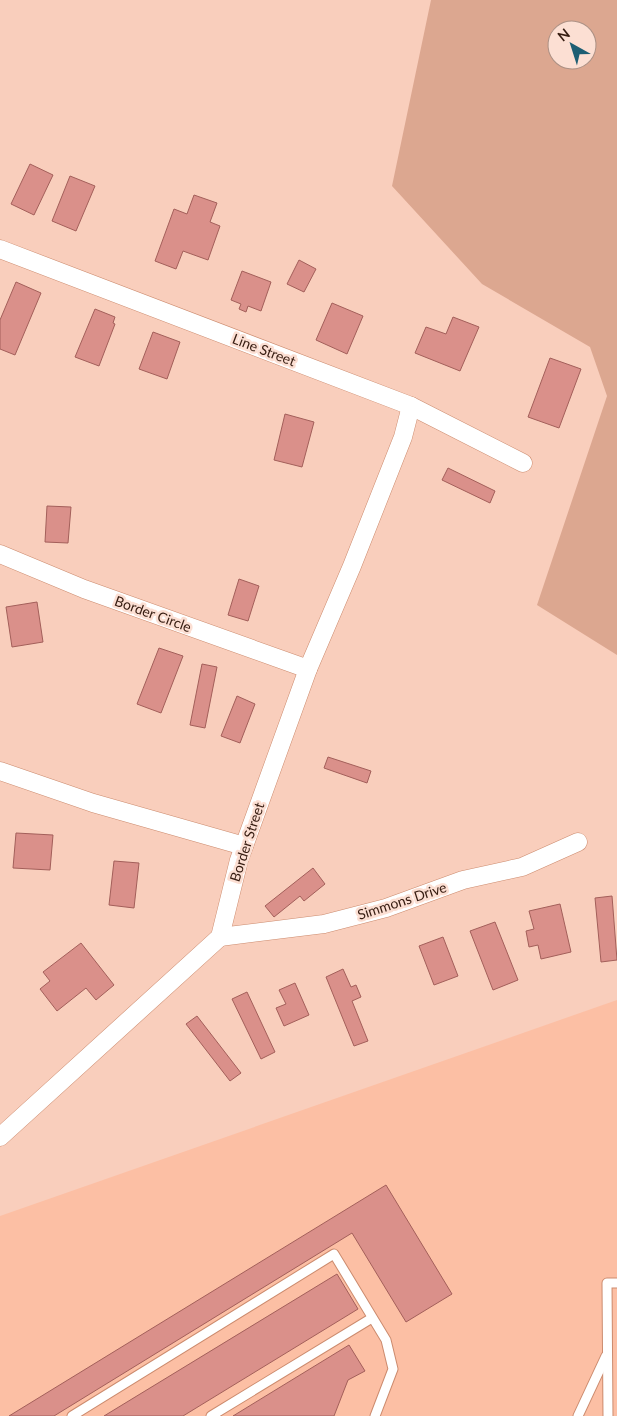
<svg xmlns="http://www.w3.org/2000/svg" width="617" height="1416" viewBox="0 0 617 1416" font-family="Lato,sans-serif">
	<rect width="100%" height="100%" fill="#f9cebc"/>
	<!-- built -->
	<path fill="#fcbfa4" d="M617,1000V1416H0V1216Z"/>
	<!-- green -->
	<path fill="#dca790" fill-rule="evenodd" d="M431,0H617V655L537,605L607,396L590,347L482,284L392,186ZM557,30H587V60H557Z"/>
	<!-- building -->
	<g fill="#da908a" stroke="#a35f5a">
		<path d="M30,164L53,175L34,215L11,204Z"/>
		<path d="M70,176L95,186L76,231L52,221Z"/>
		<path d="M194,195L217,203L210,222L220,226L208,260L183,251L176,269L155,261L174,209L187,214Z"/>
		<path d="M299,260L316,269L304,292L287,284Z"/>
		<path d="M242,271L271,282L261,311L248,306L246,312L239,309L241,304L231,300Z"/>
		<path d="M16,282L41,293L15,355L0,349V320Z"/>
		<path d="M332,303L363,316L347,354L316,340Z"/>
		<path d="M95,309L115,317L113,323L115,324L99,366L75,357Z"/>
		<path d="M453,317L479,327L460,371L415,353L426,327L446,334Z"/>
		<path d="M153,332L180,342L167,379L139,369Z"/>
		<path d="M550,358L581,369L559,428L528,417Z"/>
		<path d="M285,414L314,422L302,467L274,460Z"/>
		<path d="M448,468L495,491L490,503L442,480Z"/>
		<path d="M47,506L71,507L68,543L45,542Z"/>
		<path d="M239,579L259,586L248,621L228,615Z"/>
		<path d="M37,602L43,642L12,647L6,607Z"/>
		<path d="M159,648L183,656L161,713L137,704Z"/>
		<path d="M202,664L217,667L205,728L190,725Z"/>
		<path d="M237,696L255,704L240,743L221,736Z"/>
		<path d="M328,757L371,771L367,783L324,768Z"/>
		<path d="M16,833L53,835L50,870L13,868Z"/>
		<path d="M114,861L139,863L134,908L109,905Z"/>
		<path d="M313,868L325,884L304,901L300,896L274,917L265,906Z"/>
		<path d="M612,896L617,960L601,962L595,898Z"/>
		<path d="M560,904L571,952L541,959L538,945L529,947L526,931L534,929L529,911Z"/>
		<path d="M495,922L518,980L493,990L470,931Z"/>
		<path d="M443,937L458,976L434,985L419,946Z"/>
		<path d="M81,943L114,985L96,1000L86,988L57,1011L40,989L50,981L43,972Z"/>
		<path d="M343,969L351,987L356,985L361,997L352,1001L368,1041L354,1046L326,977Z"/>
		<path d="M295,983L309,1015L284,1026L276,1008L286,1004L279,990Z"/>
		<path d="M247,992L275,1052L261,1059L232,999Z"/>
		<path d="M197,1016L241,1073L230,1081L186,1024Z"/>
		<path d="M386,1185L452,1294L406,1322L352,1233L54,1416H9Z"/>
		<path d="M337,1274L358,1309L183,1416H104Z"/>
		<path d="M349,1345L365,1371L348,1380L334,1416H233Z"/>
	</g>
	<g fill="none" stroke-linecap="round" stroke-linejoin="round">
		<defs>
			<g id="service">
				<path d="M72,1416L334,1254L386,1340L393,1369L375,1416"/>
				<path d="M211,1416L372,1318"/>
				<path d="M578,1416L606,1356"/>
				<path d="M608,1416L607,1283H617"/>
			</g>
			<g id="minor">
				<path d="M0,249L411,406L523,463"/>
				<path d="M0,554L84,589L308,669"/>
				<path d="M0,771L93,803L244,846"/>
				<path d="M220,937L324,924L386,908L463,880L522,867L578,842"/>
				<path d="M0,1137L220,937L239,860L308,669L352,566L403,437L411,406"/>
			</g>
		</defs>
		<!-- service casing -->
		<use href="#service" stroke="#cc8b6e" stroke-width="11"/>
		<!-- minor casing -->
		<use href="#minor" stroke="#cc8b6e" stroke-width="19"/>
		<!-- service -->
		<use href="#service" stroke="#fff" stroke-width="9"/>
		<!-- minor -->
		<use href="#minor" stroke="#fff" stroke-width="18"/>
	</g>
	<g text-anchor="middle" stroke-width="5" stroke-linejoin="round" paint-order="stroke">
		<!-- street labels -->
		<g font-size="14" fill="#351b10" stroke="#fcdfd3">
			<text transform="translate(264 350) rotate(21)" y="5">Line Street</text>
			<text transform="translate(153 614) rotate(20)" y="5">Border Circle</text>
			<text transform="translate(247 842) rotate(-72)" y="5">Border Street</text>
			<text transform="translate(402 901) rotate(-18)" y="5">Simmons Drive</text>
		</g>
	</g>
	<!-- north arrow -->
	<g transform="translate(572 45) rotate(321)"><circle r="24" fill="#fcdfd3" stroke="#ac9185"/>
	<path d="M0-4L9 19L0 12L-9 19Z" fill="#1e5e73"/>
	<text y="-8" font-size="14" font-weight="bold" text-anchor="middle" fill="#351b10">N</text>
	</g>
</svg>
